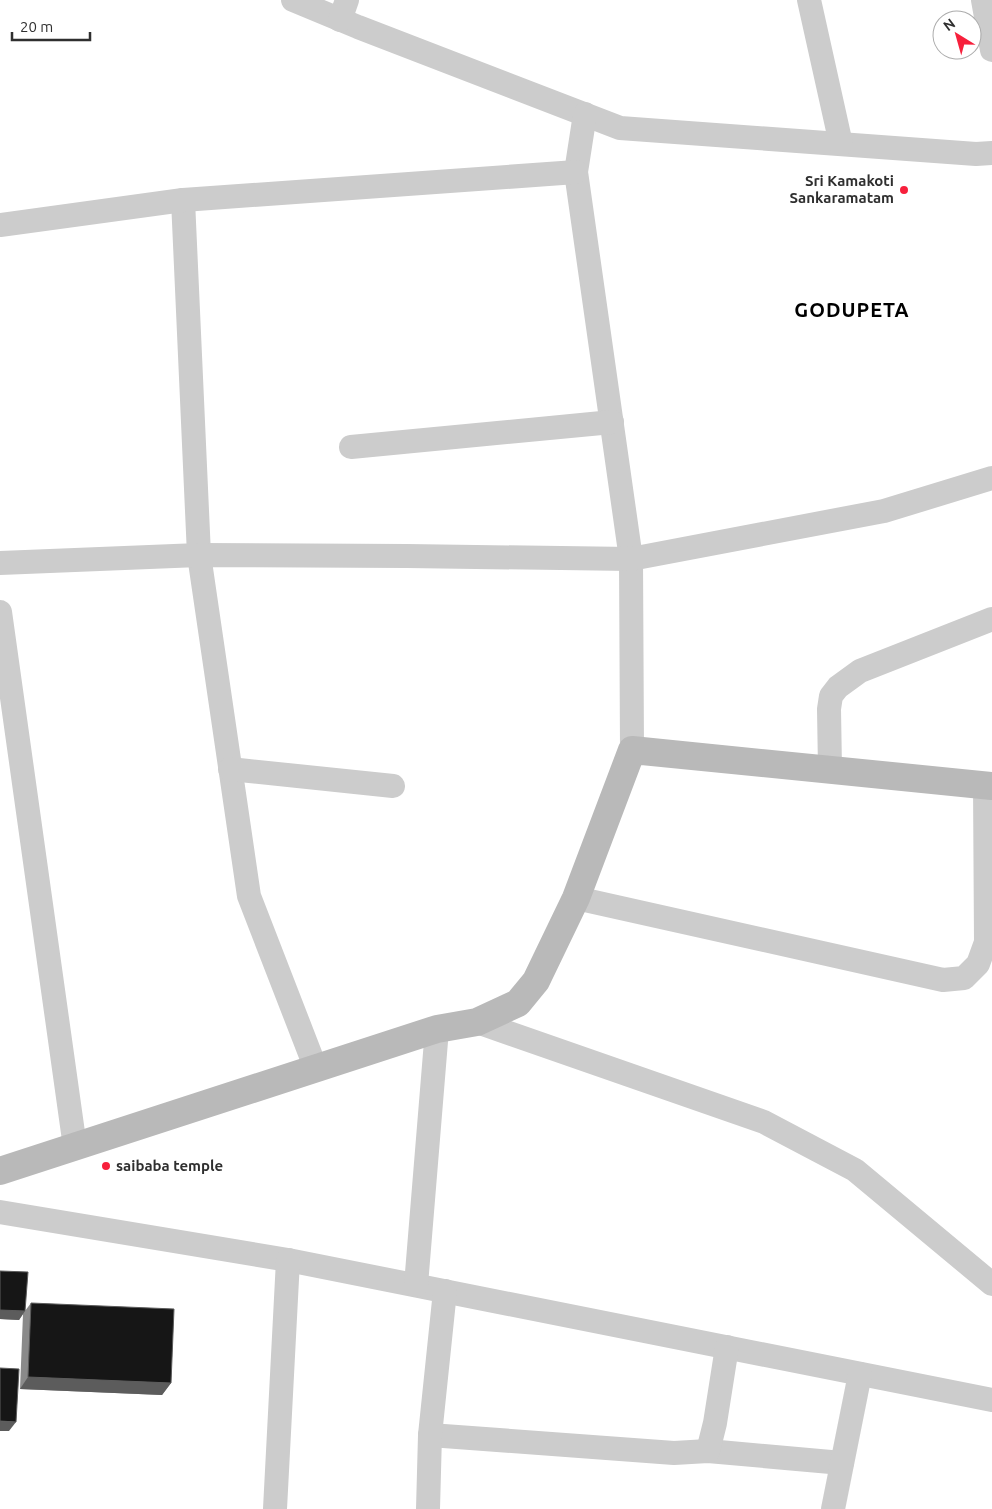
<svg xmlns="http://www.w3.org/2000/svg" width="992" height="1509" viewBox="0 0 992 1509" font-family="Ubuntu,sans-serif">
	<rect width="100%" height="100%" fill="#fff"/>
	<g fill="none" stroke-linecap="round" stroke-linejoin="round">
		<!-- street -->
		<g stroke="#ccc" stroke-width="24">
			<path d="M293,0L358,27L620,128L976,154L992,153"/>
			<path d="M809,0L841,144"/>
			<path d="M983,0L992,50"/>
			<path d="M340,20L347,0"/>
			<path d="M585,114L576,172L631,559L632,750"/>
			<path d="M183,200L199,555L249,896L316,1069"/>
			<path d="M0,225L183,200L576,172"/>
			<path d="M351,447L612,422"/>
			<path d="M0,563L199,555L407,556L631,559L884,511L992,478"/>
			<path d="M0,612L75,1147"/>
			<path d="M230,769L393,786"/>
			<path d="M830,769L829,709L831,696L838,687L860,671L992,619"/>
			<path d="M576,898L943,980L964,978L978,964L986,942L985,785"/>
			<path d="M477,1022L764,1122L855,1170L992,1284"/>
			<path d="M0,1212L288,1260L992,1400"/>
			<path d="M416,1285L437,1029"/>
			<path d="M430,1435L674,1453L708,1451L842,1463"/>
			<path d="M708,1451L715,1423L727,1347"/>
			<path d="M275,1509L288,1260"/>
			<path d="M428,1509L430,1435L445,1291"/>
			<path d="M833,1509L860,1374"/>
		</g>
		<!-- secondary -->
		<path stroke="#b9b9b9" stroke-width="28" d="M0,1171L437,1029L477,1022L518,1003L536,981L576,898L632,750L992,786"/>
	</g>
	<!-- wall -->
	<path fill="#8a8a8a" d="M0,1271L25,1311L31,1303L171,1383L162,1395L20,1389L23,1314L19,1320L0,1319Z"/>
	<!-- shaded-wall -->
	<g fill="#5c5c5c">
		<path d="M0,1310L25,1311L19,1320L0,1319Z"/>
		<path d="M28,1377L171,1383L162,1395L20,1389Z"/>
		<path d="M0,1421L16,1422L9,1431H0Z"/>
	</g>
	<!-- building -->
	<g fill="#161616" stroke="#5c5c5c">
		<path d="M0,1271L28,1272L25,1311L0,1310Z"/>
		<path d="M31,1303L174,1309L171,1383L28,1377Z"/>
		<path d="M0,1368L19,1369L16,1422L0,1421Z"/>
	</g>
	<!-- markers -->
	<g fill="#f7203c" stroke="#fff" stroke-width="2">
		<circle cx="904" cy="190" r="5"/>
		<circle cx="106" cy="1166" r="5"/>
	</g>
	<g text-anchor="middle" stroke-width="5" stroke-linejoin="round" paint-order="stroke">
		<!-- poi labels -->
		<g font-size="15" font-weight="bold" fill="#2f2f2f" stroke="#fff" text-anchor="end">
			<text x="894" y="186">Sri Kamakoti<tspan x="894" dy="17">Sankaramatam</tspan></text>
			<text x="116" y="1171" text-anchor="start">saibaba temple</text>
		</g>
		<!-- district labels -->
		<g font-size="20" font-weight="bold" letter-spacing="1" fill="#000" stroke="#fff">
			<text x="852" y="317">GODUPETA</text>
		</g>
	</g>
	<!-- north arrow -->
	<g transform="translate(957 35) rotate(323)"><circle r="24" fill="#ffffff" stroke="#acacac"/>
	<path d="M0-4L9 19L0 12L-9 19Z" fill="#f7203c"/>
	<text y="-8" font-size="14" font-weight="bold" text-anchor="middle" fill="#2f2f2f">N</text>
	</g>
	<!-- scale -->
	<path d="M12 32v8h78v-8" fill="none" stroke="#2f2f2f" stroke-width="2.5"/>
	<text x="20" y="32" font-size="15" fill="#2f2f2f" stroke="#ffffff" stroke-width="4" paint-order="stroke">20 m</text>
</svg>
